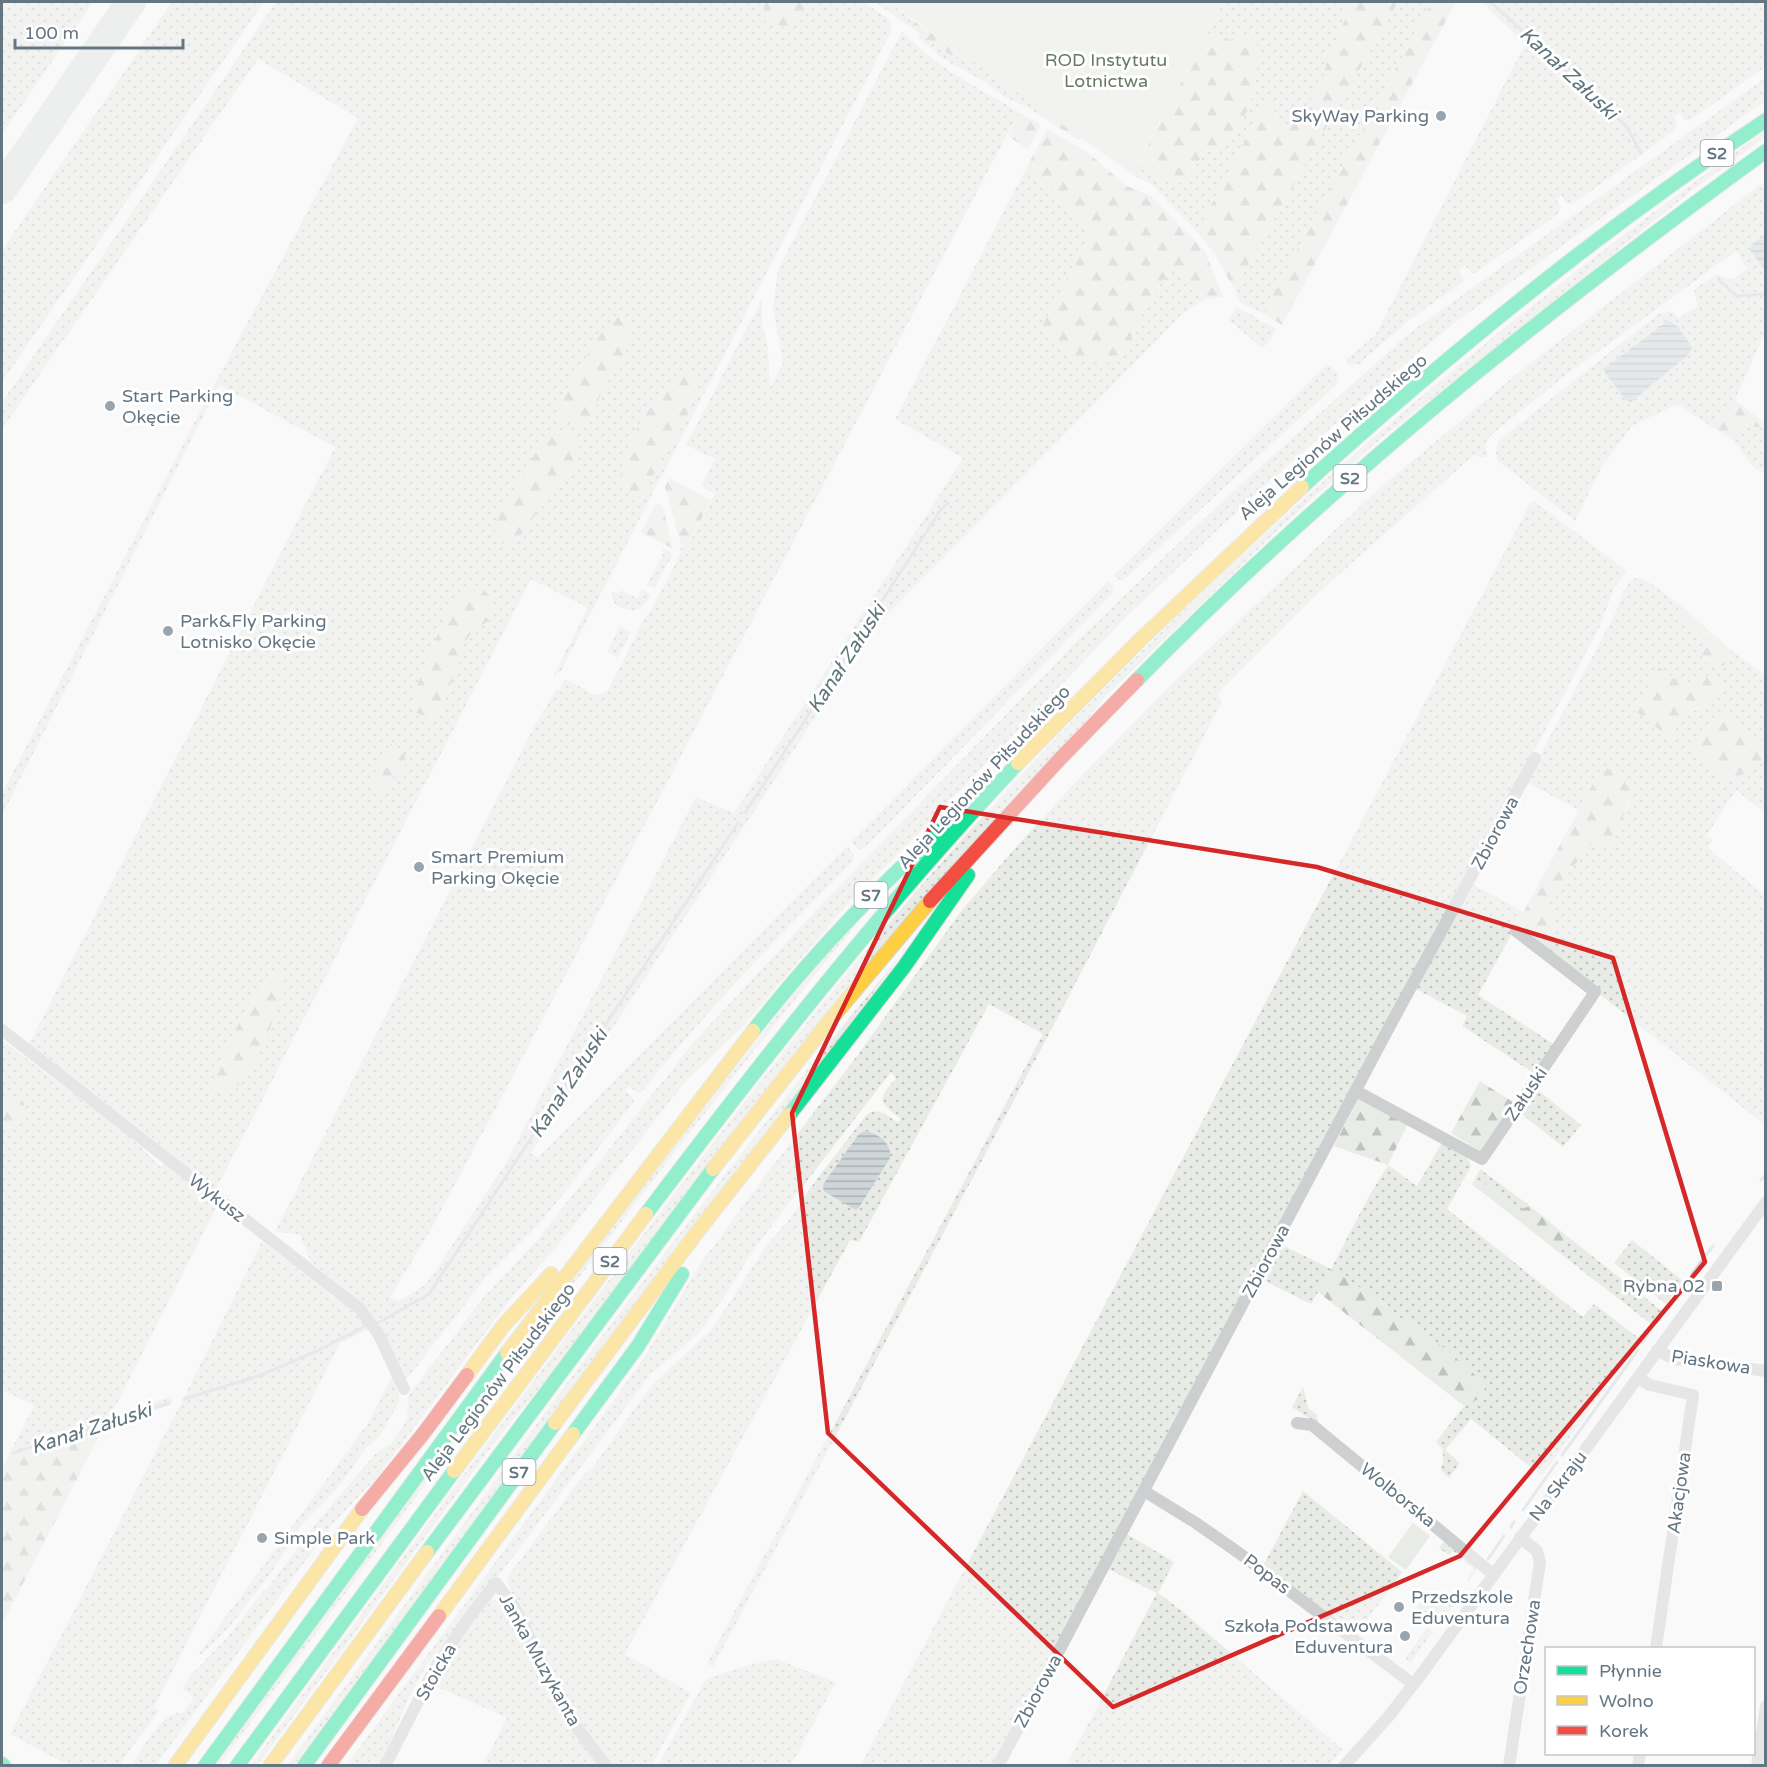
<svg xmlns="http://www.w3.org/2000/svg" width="1767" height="1767" viewBox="0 0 1767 1767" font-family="'Varela Round',sans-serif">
	<defs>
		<pattern id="grass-dots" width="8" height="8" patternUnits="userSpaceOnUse" patternTransform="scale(1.5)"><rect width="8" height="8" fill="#e8ebe6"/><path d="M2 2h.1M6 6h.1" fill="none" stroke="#c0c3c0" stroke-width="1.8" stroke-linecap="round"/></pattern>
		<pattern id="forest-firs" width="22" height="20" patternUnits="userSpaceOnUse" patternTransform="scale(1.5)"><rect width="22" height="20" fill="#e8ebe6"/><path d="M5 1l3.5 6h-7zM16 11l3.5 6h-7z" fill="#c0c3c0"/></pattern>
		<pattern id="park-tufts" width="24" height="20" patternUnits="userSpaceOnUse" patternTransform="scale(1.5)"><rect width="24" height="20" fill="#e8ebe6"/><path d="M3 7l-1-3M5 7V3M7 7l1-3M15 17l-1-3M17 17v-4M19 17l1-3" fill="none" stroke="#c0c3c0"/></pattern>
		<pattern id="water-rules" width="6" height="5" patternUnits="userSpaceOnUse" patternTransform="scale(1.5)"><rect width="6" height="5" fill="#ced6d9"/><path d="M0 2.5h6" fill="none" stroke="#abb2b5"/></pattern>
	</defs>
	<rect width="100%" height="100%" fill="#f9f9f9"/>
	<!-- grass -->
	<g fill="url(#grass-dots)" fill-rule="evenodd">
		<path d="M2,2H93L2,134Z"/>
		<path d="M172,2H264L2,382V250Z"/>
		<path d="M276,2H765L762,20L802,18L807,2H864L890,20L891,30L889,36L561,671L553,676L588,608L531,579L215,1191L166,1149L29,1044L335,447L219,385L2,815V793L215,383L358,118L258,59L2,429V402ZM700,380L684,424L667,447L642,496L628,445L647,410L669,385ZM601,393L592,417L559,423ZM560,431L580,439L577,461L558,490L538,511L516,542ZM444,619L489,621L474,629L462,647L458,665L440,712L430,719L413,696ZM392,743L405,755V770L395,774L381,792ZM276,969L215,1071L247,1007Z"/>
		<path d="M875,2H889L915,22L910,27Z"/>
		<path d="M1223,2H1339L1345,9V20L1329,55L1323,80L1298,121L1286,125L1277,123L1274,110L1260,108L1250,131L1197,232L1152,185L1132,174L1140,160L1165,181L1182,183L1205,153L1222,145L1249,107L1259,68L1257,44L1243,33L1231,40L1207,33Z"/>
		<path d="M1398,2H1432L1263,313L1241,303L1234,289Z"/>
		<path d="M1482,2H1765V67L1689,121L1684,120L1681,112L1674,116L1677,124L1674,131L1573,204L1566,203L1562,196L1556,199L1561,207L1558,214L1477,272L1471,273L1465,266L1459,271L1464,280L1462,283L1412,318L1359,364L1349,365L1346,360L1376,334L1525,44Z"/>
		<path d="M902,31C937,68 975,86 1019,112L494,1112L428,1235L390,1297L398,1301L422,1287L430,1279L506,1163L696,797L734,813L963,458L895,419L1028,165L1063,199L1089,235L1041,329L1122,351C1135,327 1154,282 1177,269L1187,285L1205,299L1183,314L873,629L531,1153L538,1157L847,846L854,854L853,861C780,936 706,1010 642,1092L639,1093L628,1086L625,1092L632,1096L634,1102L543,1220L488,1275L409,1376L405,1378L371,1316L353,1296L311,1262L300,1235L275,1231L534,727L556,690H559L565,679L595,695L607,692L646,616L651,610L680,555L681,544L687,547L715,494L701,486L715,459L686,445L762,299V324L768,346L770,387L783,363L773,309L778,269Z"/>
		<path d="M921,34L952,56L958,57L963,54L1053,117L1050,122L1027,107L1003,96L985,82L943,59L918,37Z"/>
		<path d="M1765,78V101L1453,324L1375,389L1261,489L1126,617L932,820L845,907L745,1024L684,1083L569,1232L509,1301L378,1476L331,1526L156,1765L131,1766C141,1751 163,1708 183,1713L194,1698L182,1688L192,1674L226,1639L264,1590L267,1589L312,1528L376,1453L391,1444L407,1420L408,1396L482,1299L538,1239L692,1044L824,902L1080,638L1229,495L1408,334Z"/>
		<path d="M1765,131V137L1693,190L1372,446L1281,527L1107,695L495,1442L258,1765L250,1766C372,1599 494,1432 619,1267C729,1120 841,974 964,837C1203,572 1475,337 1765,131Z"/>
		<path d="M1765,181V332L1735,400L1722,410L1714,428L1677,404L1632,426L1602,467L1575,521L1498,461L1496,453L1499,440L1658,314L1671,311L1679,318L1698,306L1694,292L1697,287L1718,274L1732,280L1747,268L1736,251L1565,376L1491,435L1486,443L1487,456L1483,458L1474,455L1317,594L1218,693L1222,702L1048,1036L713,1667L707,1663L1043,1034L989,1004L859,1242L850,1240L625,1654L691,1693L652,1765H611L565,1703L510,1589L507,1582L509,1575L584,1474L590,1471L650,1387L711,1330L769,1242L789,1220L816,1180L867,1114C879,1107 888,1116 898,1123L901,1119C879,1102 876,1101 896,1078L891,1072L751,1253L732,1285L706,1324L698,1334L650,1375L451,1639C415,1666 400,1726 379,1765L346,1766L606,1411L645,1356L698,1267L762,1180L857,1056L962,910L1017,846L1080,777L1189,667L1382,486L1517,374Z"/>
		<path d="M1237,307L1276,329L1267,344L1262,348L1229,320Z"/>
		<path d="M1327,364L1334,369L1339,375L1337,384L1123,581L1113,576Z"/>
		<path d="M1765,426V474L1755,469L1734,441L1746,428Z"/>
		<path d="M1534,501L1623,568L1626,572L1615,586L1600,626L1554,714L992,1765L860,1766L1530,504Z"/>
		<path d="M663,548L673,554L654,589L647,585L664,552L662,550Z"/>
		<path d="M1639,577L1655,586L1684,608L1675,615L1678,621L1696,629L1709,641L1702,653L1729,663L1731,650L1765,675V744L1718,711L1727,782L1750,771L1765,758V813L1736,790L1707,835L1713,840L1708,848L1765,895V1125L1545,951L1550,909L1548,900L1593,841L1606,847L1631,800L1603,766L1579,810L1526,782L1616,612C1621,598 1623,582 1639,577ZM1659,667L1685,686L1695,679L1710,705C1687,710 1681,719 1669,737Z"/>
		<path d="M1108,581L1114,588L1113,593L865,848L858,849L851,842Z"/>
		<path d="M642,589L651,594C643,611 634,614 617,606L613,601L611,591L618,594L621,590L637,598Z"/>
		<path d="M620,626L631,632L618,658L607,652Z"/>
		<path d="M1472,884L1524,912L1478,995L1555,1045L1535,1074L1462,1026L1467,1016L1416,989Z"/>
		<path d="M861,919C635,1192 429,1480 220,1765L214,1766L562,1291L808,975Z"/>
		<path d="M902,954L294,1765L287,1766C487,1492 684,1215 902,954Z"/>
		<path d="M2,1040L127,1134L161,1167L164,1162L217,1206L111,1415L173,1396L171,1405L8,1456L34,1406L5,1391L2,1398V1126L13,1128L20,1099L2,1097Z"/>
		<path d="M1534,1087L1581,1125L1563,1147L1518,1111Z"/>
		<path d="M1444,1139C1453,1146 1469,1154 1471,1166L1447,1209L1583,1317L1594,1304L1640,1339L1542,1476L1471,1419L1445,1450L1460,1463L1449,1478L1441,1470L1443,1460V1449L1436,1442L1464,1406L1482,1397L1446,1349L1428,1338L1418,1326L1399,1317L1387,1305L1331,1270L1311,1304L1263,1280L1282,1245L1331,1269L1367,1200L1388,1165L1417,1186Z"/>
		<path d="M1480,1169L1530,1206L1516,1211L1496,1194L1490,1186L1474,1181Z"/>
		<path d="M1568,1237L1662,1311L1651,1324L1557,1251Z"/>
		<path d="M1632,1240L1683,1281L1666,1304L1614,1263Z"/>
		<path d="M262,1241L356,1314L365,1318L370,1329L340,1343L154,1707L159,1711L119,1765H68L10,1734L179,1407Z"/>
		<path d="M393,1375L400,1400L380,1436L364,1450L342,1483L301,1526L271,1573L228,1629L201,1655L199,1653L368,1423Z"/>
		<path d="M1303,1387L1308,1408L1317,1415L1318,1424L1292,1407Z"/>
		<path d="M1303,1491L1402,1572L1357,1634L1264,1564Z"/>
		<path d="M1127,1534L1174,1562L1158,1593L1182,1611L1343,1750L1329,1765L1066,1766L1157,1593L1108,1569L1119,1552Z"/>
		<path d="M1444,1541L1477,1569L1469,1582L1467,1580L1474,1569L1453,1551L1449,1555L1439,1548Z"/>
		<path d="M1460,1589L1463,1592L1443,1620L1440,1617Z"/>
		<path d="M492,1599L503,1602L536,1662L598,1765H483L507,1718L433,1685L452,1660L453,1646L486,1601Z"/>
		<path d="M1427,1628L1433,1631L1411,1663L1405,1658Z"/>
		<path d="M776,1659L836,1682L791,1765H658L706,1679L745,1666Z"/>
	</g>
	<!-- forest -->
	<g fill="url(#forest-firs)">
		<path d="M765,2H807L802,18L784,27L762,20Z"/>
		<path d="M1339,2H1398L1234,289L1215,254L1197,232L1250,131L1260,108L1269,99L1277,123L1286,125L1298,121L1322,80L1329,55L1345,20V9Z"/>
		<path d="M1432,2H1456L1282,325L1263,313Z"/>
		<path d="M915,22L963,54L958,57L952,56L910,27Z"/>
		<path d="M1243,32L1257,43L1259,68L1249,107L1237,131L1222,145L1205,153L1182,183L1165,182L1140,160L1207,33L1230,40Z"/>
		<path d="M1019,112L1041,125L1028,150L1008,136Z"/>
		<path d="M1053,117L1081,137L1078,140L1050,122Z"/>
		<path d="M1047,129L1087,152L1127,186L1151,196L1205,251L1223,297L1205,299L1187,285L1177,270C1150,283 1141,329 1122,351C1118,356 1109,361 1104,365L1073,357L1041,329L1089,235L1063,199L1028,165Z"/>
		<path d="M624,314L633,328L620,361L601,393L592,417L584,427L559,423L556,407L607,324Z"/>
		<path d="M689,372L700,380L684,424L667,447L647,488L642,496L634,502L619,483L628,445L647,410L669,385Z"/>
		<path d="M1735,400L1765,423L1766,426L1746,428L1734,441L1714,428L1722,410Z"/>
		<path d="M560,431L580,439L577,461L558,490L538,511L525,530L510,546L495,541V523L540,445Z"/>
		<path d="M669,478L711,500L687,547L681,544L665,487Z"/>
		<path d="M656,504H661L663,507L673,549L641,532Z"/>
		<path d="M478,585L495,600L489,621L474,629L462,647L458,665L440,712L430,719L414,712L413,696L444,619L463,590Z"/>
		<path d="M1684,608L1731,650L1729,663L1716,668L1705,662L1702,653L1709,641L1696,629L1678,621L1675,615Z"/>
		<path d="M1659,667L1685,686C1701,674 1704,673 1723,679L1724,688L1710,705L1695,708L1677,724L1670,738L1634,710Z"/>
		<path d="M1718,711L1765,744V758L1750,771L1727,782L1691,754L1696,740Z"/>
		<path d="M392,743L405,755V770L395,774L381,792L372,782L381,755Z"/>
		<path d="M1603,765L1634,788L1612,844L1606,847L1593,841L1548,900C1555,925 1563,928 1545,951L1515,928Z"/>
		<path d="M277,969L285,980C277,1007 261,1067 239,1084C231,1090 221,1092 212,1093L215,1071L247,1007Z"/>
		<path d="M1480,1081L1516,1104L1483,1153L1451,1133Z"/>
		<path d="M14,1097L20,1099L24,1103V1118L13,1128L2,1126V1097Z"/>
		<path d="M1358,1098L1408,1123L1388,1165L1334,1146Z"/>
		<path d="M1474,1181L1490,1186L1496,1194L1516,1211L1530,1206L1568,1237L1557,1251L1472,1184Z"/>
		<path d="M1331,1269L1387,1305L1399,1317L1418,1326L1428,1338L1446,1349L1486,1385L1482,1397L1464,1406L1318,1292Z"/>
		<path d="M104,1427L2,1624V1468L8,1456Z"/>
	</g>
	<!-- park -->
	<path fill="url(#park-tufts)" d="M1427,1593L1447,1607L1433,1627L1417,1616V1608Z"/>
	<!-- garden -->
	<g fill="#e8ebe6">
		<path d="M889,2H1223L1132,174Z"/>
		<path d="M1413,1523L1430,1536L1406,1570L1388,1557Z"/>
	</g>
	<!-- water -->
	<g fill="url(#water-rules)">
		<path d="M1765,235V271L1750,250L1752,244Z"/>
		<path d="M1669,320L1679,328L1692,347L1689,354L1631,402L1626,400L1605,373V368Z"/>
		<path d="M864,1131C878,1133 892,1143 890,1158L860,1206L856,1210L825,1192L823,1188L824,1183L859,1134Z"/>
	</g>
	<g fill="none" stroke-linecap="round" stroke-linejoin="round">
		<!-- stream -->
		<g stroke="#ced6d9" stroke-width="3">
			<path d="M1491,2L1626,126L1640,151"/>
			<path d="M1720,281L1737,296L1766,294"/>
			<path d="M745,813L940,511L948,503"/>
			<path d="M1761,1180L1766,1174"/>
			<path d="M1692,1274L1713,1246"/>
			<path d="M1670,1304L1684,1286"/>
			<path d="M1657,1322L1663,1313"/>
			<path d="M378,1323L429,1294L738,823"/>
			<path d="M1642,1343L1648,1334"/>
			<path d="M184,1399L261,1375L317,1351L367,1325"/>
			<path d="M13,1453L169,1403"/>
			<path d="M1562,1455L1638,1350"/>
			<path d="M1523,1510L1557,1462"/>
			<path d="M1511,1527L1514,1522"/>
			<path d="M1488,1559L1504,1536"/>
		</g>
		<!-- taxiway -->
		<path stroke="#dedfe0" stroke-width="30" d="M2,189L131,2"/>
		<defs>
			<g id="fast">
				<path d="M1302,487C1448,354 1601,229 1766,120"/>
				<path d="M1137,680C1329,484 1544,312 1766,151"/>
				<path d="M753,1031C811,957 875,889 945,827"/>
				<path d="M789,1115L904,967L968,875"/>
				<path d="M646,1214C763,1059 884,905 1018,763"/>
				<path d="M573,1434L638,1346L682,1274"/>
				<path d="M427,1552L713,1169"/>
				<path d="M2,1764L4,1766"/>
				<path d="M205,1766L507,1353"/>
				<path d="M237,1766L454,1471"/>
				<path d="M304,1766L555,1423"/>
			</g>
			<g id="slow">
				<path d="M1018,763L1142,638L1302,487"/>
				<path d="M713,1169L830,1020L930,901"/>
				<path d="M507,1353L753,1031"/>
				<path d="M467,1375L503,1326L551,1274"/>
				<path d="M555,1423L698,1231L789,1115"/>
				<path d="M454,1471L646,1214"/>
				<path d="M439,1616L573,1434"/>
				<path d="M175,1766L362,1509"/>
				<path d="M270,1766L427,1552"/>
			</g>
			<g id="jam">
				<path d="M930,901L1059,760L1137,680"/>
				<path d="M362,1509L423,1434L467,1375"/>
				<path d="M328,1766L439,1616"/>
			</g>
		</defs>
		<!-- fast casing -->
		<use href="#fast" stroke="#d5d6d7" stroke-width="16"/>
		<!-- slow casing -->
		<use href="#slow" stroke="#d5d6d7" stroke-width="16"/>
		<!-- jam casing -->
		<use href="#jam" stroke="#d5d6d7" stroke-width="16"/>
		<!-- street -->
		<g stroke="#cecfd0" stroke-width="12">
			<path d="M2,1030L360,1309L379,1335L404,1389"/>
			<path d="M1356,1091L1482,1159L1595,992L1516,931"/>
			<path d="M1657,1350L1674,1359L1766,1371"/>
			<path d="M1638,1378L1650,1385L1693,1395L1656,1648"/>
			<path d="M1297,1423L1312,1425L1494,1575"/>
			<path d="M1144,1491L1196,1523L1239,1553L1413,1684"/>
			<path d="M385,1766L436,1666L470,1616L496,1583L515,1608L568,1716L606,1766"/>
			<path d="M998,1766L1385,1035L1535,758"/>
			<path d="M1344,1766L1389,1716L1425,1669L1766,1202"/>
			<path d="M1509,1766L1540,1562L1537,1551L1520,1537"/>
			<path d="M1638,1766L1640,1754"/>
			<path d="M1757,1766L1766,1706"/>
		</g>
		<!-- fast -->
		<use href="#fast" stroke="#16e098" stroke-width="14"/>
		<!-- slow -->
		<use href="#slow" stroke="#ffcf43" stroke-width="14"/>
		<!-- jam -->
		<use href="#jam" stroke="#f24e42" stroke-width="14"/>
	</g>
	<!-- marked area -->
	<path d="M0 0H1767V1767H0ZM940,807L1317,867L1613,958L1705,1262L1460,1556L1113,1707L828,1433L792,1113Z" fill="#f9f9f9" fill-opacity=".55" fill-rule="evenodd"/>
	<path fill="none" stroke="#d62828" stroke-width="4.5" stroke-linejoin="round" d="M940,807L1317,867L1613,958L1705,1262L1460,1556L1113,1707L828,1433L792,1113Z"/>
	<!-- markers -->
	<g fill="#99a4ac" stroke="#fff" stroke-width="2">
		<circle cx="1441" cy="116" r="6"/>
		<circle cx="110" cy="406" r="6"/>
		<circle cx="168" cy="631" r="6"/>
		<circle cx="419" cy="867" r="6"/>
		<rect x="1711" y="1280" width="12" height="12" rx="3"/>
		<circle cx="262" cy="1538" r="6"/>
		<circle cx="1399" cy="1607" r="6"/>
		<circle cx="1405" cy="1636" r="6"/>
	</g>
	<g text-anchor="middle" stroke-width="6" stroke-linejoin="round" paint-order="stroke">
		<!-- shield labels -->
		<g fill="#fff" stroke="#939fa8" stroke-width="1.5">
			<rect x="1700.5" y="140" width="33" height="26" rx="4.5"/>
			<rect x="1333.5" y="465" width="33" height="26" rx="4.5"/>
			<rect x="854.5" y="882" width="33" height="26" rx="4.5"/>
			<rect x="593.5" y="1248" width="33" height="26" rx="4.5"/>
			<rect x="502.5" y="1459" width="33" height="26" rx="4.5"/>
		</g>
		<g font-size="16" font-weight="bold" fill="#657683">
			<text x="1717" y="159">S2</text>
			<text x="1350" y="484">S2</text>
			<text x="871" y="901">S7</text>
			<text x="610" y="1267">S2</text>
			<text x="519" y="1478">S7</text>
		</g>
		<!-- park labels -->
		<g font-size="18" fill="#687a64" stroke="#fff">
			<text x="1106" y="66">ROD Instytutu<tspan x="1106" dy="21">Lotnictwa</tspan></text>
		</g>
		<!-- poi labels -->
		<g font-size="18" fill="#657683" stroke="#fff" text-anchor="start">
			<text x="1429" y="122" text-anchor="end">SkyWay Parking</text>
			<text x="122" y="402">Start Parking<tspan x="122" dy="21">Okęcie</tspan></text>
			<text x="180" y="627">Park&amp;Fly Parking<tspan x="180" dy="21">Lotnisko Okęcie</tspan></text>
			<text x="431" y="863">Smart Premium<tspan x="431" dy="21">Parking Okęcie</tspan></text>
			<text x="1705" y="1292" text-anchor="end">Rybna 02</text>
			<text x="274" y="1544">Simple Park</text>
			<text x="1411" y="1603">Przedszkole<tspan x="1411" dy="21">Eduventura</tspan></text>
			<text x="1393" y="1632" text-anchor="end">Szkoła Podstawowa<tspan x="1393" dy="21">Eduventura</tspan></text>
		</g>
		<!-- street labels -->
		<g font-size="18" fill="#657683" stroke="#fff">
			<text transform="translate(1333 437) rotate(-41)" y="6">Aleja Legionów Piłsudskiego</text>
			<text transform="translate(984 777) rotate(-47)" y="6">Aleja Legionów Piłsudskiego</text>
			<text transform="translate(1495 833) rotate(-62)" y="6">Zbiorowa</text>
			<text transform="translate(1526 1094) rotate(-56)" y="6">Załuski</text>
			<text transform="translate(217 1198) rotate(38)" y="6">Wykusz</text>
			<text transform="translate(1266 1261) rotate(-62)" y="6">Zbiorowa</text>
			<text transform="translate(1711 1362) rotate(9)" y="6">Piaskowa</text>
			<text transform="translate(498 1382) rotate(-53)" y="6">Aleja Legionów Piłsudskiego</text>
			<text transform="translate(1558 1486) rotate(-53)" y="6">Na Skraju</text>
			<text transform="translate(1679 1493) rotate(-82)" y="6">Akacjowa</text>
			<text transform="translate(1398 1495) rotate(39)" y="6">Wolborska</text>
			<text transform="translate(1267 1574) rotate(37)" y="6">Popas</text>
			<text transform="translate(1527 1647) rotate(-81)" y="6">Orzechowa</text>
			<text transform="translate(540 1660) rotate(61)" y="6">Janka Muzykanta</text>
			<text transform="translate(436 1672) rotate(-60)" y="6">Stoicka</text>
			<text transform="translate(1038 1691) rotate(-62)" y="6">Zbiorowa</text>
		</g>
		<!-- water labels -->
		<g font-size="20" font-style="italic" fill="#60757c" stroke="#fff">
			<text transform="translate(1569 73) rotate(43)" y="7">Kanał Załuski</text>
			<text transform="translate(846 658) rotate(-57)" y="7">Kanał Załuski</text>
			<text transform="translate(568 1083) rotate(-57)" y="7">Kanał Załuski</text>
			<text transform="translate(91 1428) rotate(-18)" y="7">Kanał Załuski</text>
		</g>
	</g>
	<!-- border -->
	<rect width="1767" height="1767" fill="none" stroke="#657683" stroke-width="6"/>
	<!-- legend -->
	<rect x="1545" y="1647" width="210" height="108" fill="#ffffff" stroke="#c1c8cd" stroke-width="1.5"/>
	<rect x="1557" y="1666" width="30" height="9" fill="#16e098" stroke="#c1c8cd" stroke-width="1.5"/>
	<text x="1599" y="1677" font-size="18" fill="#657683">Płynnie</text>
	<rect x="1557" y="1696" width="30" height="9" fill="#ffcf43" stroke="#c1c8cd" stroke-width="1.5"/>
	<text x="1599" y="1707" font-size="18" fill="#657683">Wolno</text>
	<rect x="1557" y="1726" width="30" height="9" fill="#f24e42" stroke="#c1c8cd" stroke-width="1.5"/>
	<text x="1599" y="1737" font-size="18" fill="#657683">Korek</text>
	<!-- scale -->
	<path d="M15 39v9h168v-9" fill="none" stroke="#657683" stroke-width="3"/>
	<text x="24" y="39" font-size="18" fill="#657683" stroke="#ffffff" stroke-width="4.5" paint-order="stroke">100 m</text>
</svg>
